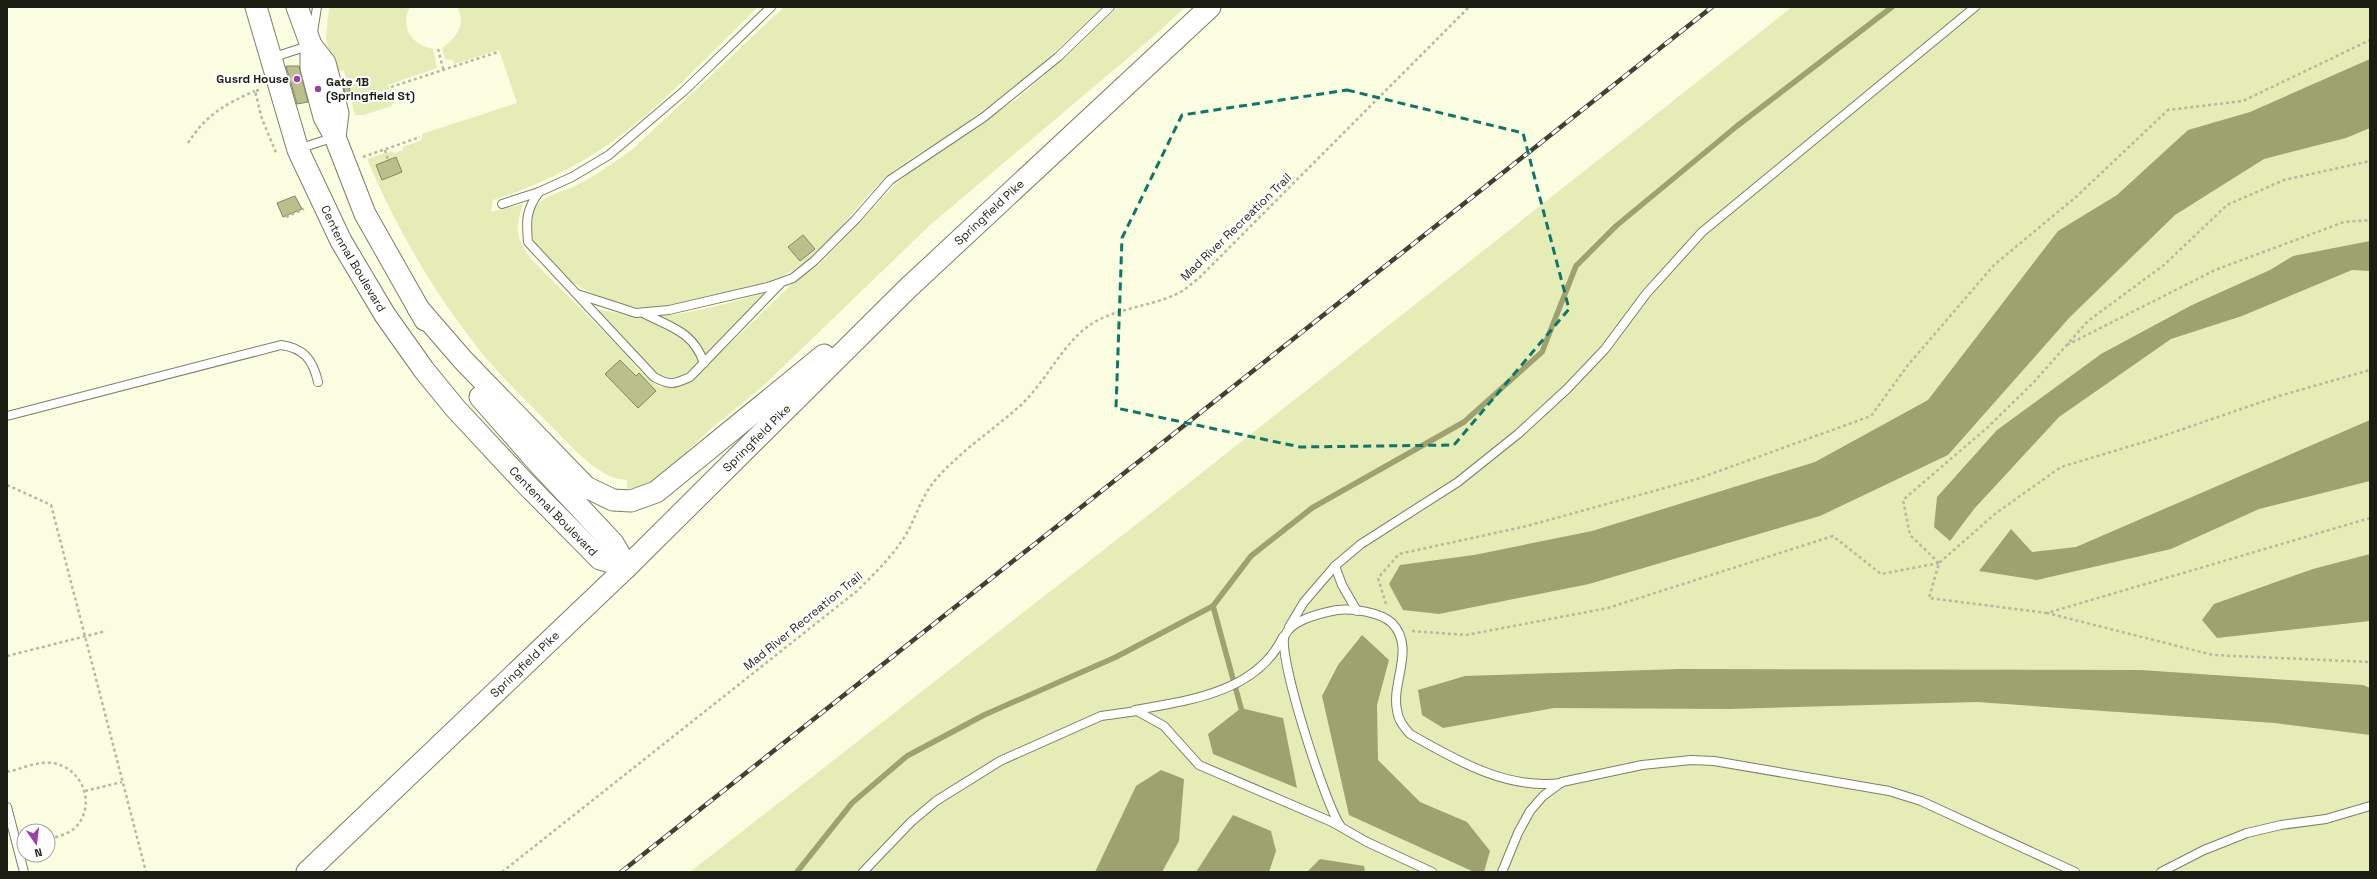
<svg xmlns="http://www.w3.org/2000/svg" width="2377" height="879" viewBox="0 0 2377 879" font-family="'Space Grotesk',sans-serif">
	<rect width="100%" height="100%" fill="#fafde0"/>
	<!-- green -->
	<g fill="#e6ecb6">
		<path d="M329,7H410C399,27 412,45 433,49L437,68L388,85L394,102L391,106L364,115H355L344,70L338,72L337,65H332L326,38Z"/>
		<path d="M457,7H758C711,52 659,110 606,146C571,170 533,187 493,200L491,212L523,204C515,230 515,235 530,258L627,355L637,368L659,387L677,386L691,381L792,284L820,264L898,182L917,167L1018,98L1066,57L1118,7H1185L1154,36L929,226L762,387L713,427L657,479L646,486L627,489V480C600,480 570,445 552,427C528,402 503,379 481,352C434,293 396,228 367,159L392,151L394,153L403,150V147L422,140V134L517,103L499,50L454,64L453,60L445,59L442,48C456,38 467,25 457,7Z"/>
		<path d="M784,7H1103C1061,47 1018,86 970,120C942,141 908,157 882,181C847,214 824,259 777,278C748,290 674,311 644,308C603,303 567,286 542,253C532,239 524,224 536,207C545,194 564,192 577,185C597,175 615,162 634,148Z"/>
		<path d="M1792,7H2370V872H690L1142,520Z"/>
		<path d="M771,291C754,308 695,375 676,377C669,378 664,376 658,374L594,309C614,312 634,317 654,316C691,315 735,301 771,291Z"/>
	</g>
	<!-- water -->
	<g fill="#9ea26f">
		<path d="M2370,59V128L2346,138L2264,159L2175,215L2069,318L1948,455L1820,516L1589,584L1439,614L1403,610L1389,584L1400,565L1474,555L1592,531L1815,462L1928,400L2058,231L2117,195L2188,130L2250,112Z"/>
		<path d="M2370,241V271L2352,270L2242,316L2171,339L2059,417L1974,509L1950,541L1934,527L1937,497L1997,430L2101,354L2192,305L2270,270L2293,256Z"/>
		<path d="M2370,420V481L2259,509L2171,549L2037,580L1979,571L2011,529L2032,552L2076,547Z"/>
		<path d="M2370,554V621L2217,638L2202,620L2214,604L2313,569Z"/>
		<path d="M1362,635L1389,660L1377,705L1378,760L1420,802L1467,822L1490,851L1484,872H1474L1349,815L1322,696L1338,665Z"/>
		<path d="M1679,669L2141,670L2363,685L2370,688V735L2275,723L1977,702L1729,709L1554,708L1443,728L1422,715L1418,690L1465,676Z"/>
		<path d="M1241,708L1283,718L1297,788L1213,754L1208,734Z"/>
		<path d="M1161,770L1184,779L1179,841L1162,872H1095L1136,786Z"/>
		<path d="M1233,815L1271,831L1276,851L1269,872H1196Z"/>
		<path d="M1320,859L1364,866L1365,872H1307Z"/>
	</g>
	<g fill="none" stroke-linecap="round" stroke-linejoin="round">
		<!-- stream -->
		<g stroke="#9ea26f" stroke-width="5.5">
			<path d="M1213,606L1241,708"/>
			<path d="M797,872L852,803L907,756L984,715L1116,657L1213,606L1251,556L1312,508L1464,422L1542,352L1576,266L1616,226L1737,126L1892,7"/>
		</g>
	</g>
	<!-- building -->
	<g fill="#bbc08b" stroke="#81846a">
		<path d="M286,66H299L308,102L297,104Z"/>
		<path d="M347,79L352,98L347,101L342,81Z"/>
		<path d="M396,157L402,172L382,180L376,165Z"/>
		<path d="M295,196L302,209L283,217L277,203Z"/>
		<path d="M803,235L815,249L800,261L788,247Z"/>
		<path d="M620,360L636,376L639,373L656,391L638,408L605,374Z"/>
	</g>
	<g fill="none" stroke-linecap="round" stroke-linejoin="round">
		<defs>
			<g id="lane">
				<path d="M271,58L311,45L317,7"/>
				<path d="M298,149L335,137"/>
				<path d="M539,192C526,210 526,220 528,242L654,377C670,386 674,384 690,377L780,284"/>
				<path d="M502,204L539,192L572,177L609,155L684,91L771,7"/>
				<path d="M577,294L636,313L669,310L768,287L793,278L814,261L856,219L890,180L984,117L1058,57L1110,7"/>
				<path d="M643,313C670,327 693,331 704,363"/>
				<path d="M7,416L281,345C304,348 313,360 318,382"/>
				<path d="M1335,566L1342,585L1357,611"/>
				<path d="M1289,627L1304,602L1335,566L1361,544L1458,482L1518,434L1567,389L1605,349L1646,294L1702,232L1975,7"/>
				<path d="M1135,710C1188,701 1257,692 1283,637"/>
				<path d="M7,807L24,872"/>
				<path d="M1340,825C1326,806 1276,653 1285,635C1292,620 1321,613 1337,610C1352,608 1380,612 1392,623C1416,648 1391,682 1397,710C1398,720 1404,727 1410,734C1456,760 1506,790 1561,783"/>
				<path d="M863,872L911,822L936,801L1000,761L1101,716L1137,711L1164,726L1199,765L1332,822L1367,842L1432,872"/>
				<path d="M1502,872L1518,833L1530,811L1543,796L1562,782L1642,765L1691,760L1714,761L1889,791L1921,801L2075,872"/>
				<path d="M2161,872L2204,850L2247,833L2281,825L2326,819L2370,806"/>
			</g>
			<g id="secondary">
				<path id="s1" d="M256,7L298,150L341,241L385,315L424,370L455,408L522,480L600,559L627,567"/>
				<path d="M297,7L311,45L325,63L329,78L338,113L335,137"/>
				<path d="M311,45V68L324,117L335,137L365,214L425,320"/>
				<path d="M418,308L463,360L586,487L613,500L631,501L656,492L824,355"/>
				<path d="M480,397L539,464L613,543L627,567"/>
				<path id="s2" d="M307,872L627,567L908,288L1210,7"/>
			</g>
		</defs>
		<!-- lane casing -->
		<use href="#lane" stroke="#7d7f65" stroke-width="10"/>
		<!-- secondary casing -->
		<use href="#secondary" stroke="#7d7f65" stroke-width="23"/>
		<!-- path -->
		<g stroke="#b6b9a1" stroke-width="2.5" stroke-dasharray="3 3" stroke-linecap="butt">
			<path d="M438,49L444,72"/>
			<path d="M391,87L498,52"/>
			<path d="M259,90L255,91L262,119L277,155"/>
			<path d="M188,143C206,115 225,104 255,91"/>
			<path d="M385,150L388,160"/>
			<path d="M363,157L420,137"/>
			<path d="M286,217L304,209"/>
			<path d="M2067,345L2215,270L2344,222L2370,220"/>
			<path d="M7,485L51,505L146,872"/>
			<path d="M2370,518L2047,613L2213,655L2370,662"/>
			<path d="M1939,563L1910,535L1903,500L1988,427L2033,383L2088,321L2164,265L2227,205L2284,180L2370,161"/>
			<path d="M1386,604L1378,578L1399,554L1527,526L1697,479L1871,416L1908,365L1994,265L2077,196L2168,110L2243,101L2370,40"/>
			<path d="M2047,613L1929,598L1939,563L1996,513L2061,467L2154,439L2279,396L2370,370"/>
			<path d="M1412,631L1466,635L1608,608L1833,536L1881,574L1939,563"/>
			<path d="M7,656L106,631"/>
			<path d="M7,772C21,769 37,761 52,763C82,767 97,804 76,827C69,834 57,837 48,839"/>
			<path d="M85,791L122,782"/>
			<path d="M502,872L857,591C876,572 895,554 908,531C918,512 922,495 937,478C962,450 993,430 1021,405C1044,383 1058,353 1081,332C1109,306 1152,309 1184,290C1189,286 1195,281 1200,277L1469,7"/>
		</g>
		<!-- lane -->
		<use href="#lane" stroke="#fff" stroke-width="8"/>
		<!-- secondary -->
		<use href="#secondary" stroke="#fff" stroke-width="21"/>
		<defs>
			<path id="rail" d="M621,872L1712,7"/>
		</defs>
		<!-- rail casing -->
		<use href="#rail" stroke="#404133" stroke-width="4.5"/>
		<!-- rail -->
		<use href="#rail" stroke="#fff" stroke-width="3" stroke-dasharray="9" stroke-linecap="butt"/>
	</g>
	<!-- marked area -->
	<path fill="none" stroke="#0f766e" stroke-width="3" stroke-dasharray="8 5" stroke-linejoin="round" d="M1347,90L1523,133L1569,309L1454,445L1300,447L1116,408L1122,238L1182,115Z"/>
	<!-- markers -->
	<g fill="#9c40aa" stroke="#fff" stroke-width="1.5">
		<circle cx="297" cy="79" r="4"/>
		<circle cx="318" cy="89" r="4"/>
	</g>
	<g text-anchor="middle" stroke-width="4" stroke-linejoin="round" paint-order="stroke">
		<!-- poi labels -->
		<g font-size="12" font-weight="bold" fill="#1d1e13" stroke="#fff" text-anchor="end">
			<text x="289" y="83">Gusrd House</text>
			<text x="326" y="86" text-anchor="start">Gate 1B<tspan x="326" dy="14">(Springfield St)</tspan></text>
		</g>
		<!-- street labels -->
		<g font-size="12" fill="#1d1e13" stroke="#fff">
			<text dy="4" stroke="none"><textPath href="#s2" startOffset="949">Springfield Pike</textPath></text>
			<text transform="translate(1236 227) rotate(-44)" y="4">Mad River Recreation Trail</text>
			<text dy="4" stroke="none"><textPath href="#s1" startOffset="271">Centennal Boulevard</textPath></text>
			<text dy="4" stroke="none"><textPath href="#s2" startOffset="625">Springfield Pike</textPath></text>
			<text dy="4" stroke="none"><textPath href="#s1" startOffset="595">Centennal Boulevard</textPath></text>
			<text transform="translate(803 621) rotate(-39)" y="4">Mad River Recreation Trail</text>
			<text dy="4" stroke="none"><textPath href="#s2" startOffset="301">Springfield Pike</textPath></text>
		</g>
	</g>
	<!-- border -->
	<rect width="2377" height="879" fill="none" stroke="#1d1e13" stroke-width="16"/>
	<!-- north arrow -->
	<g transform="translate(36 843) rotate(166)"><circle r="19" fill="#ffffff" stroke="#a5a5a1"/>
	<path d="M0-3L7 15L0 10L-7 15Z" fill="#9c40aa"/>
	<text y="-6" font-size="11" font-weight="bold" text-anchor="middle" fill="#1d1e13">N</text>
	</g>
</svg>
